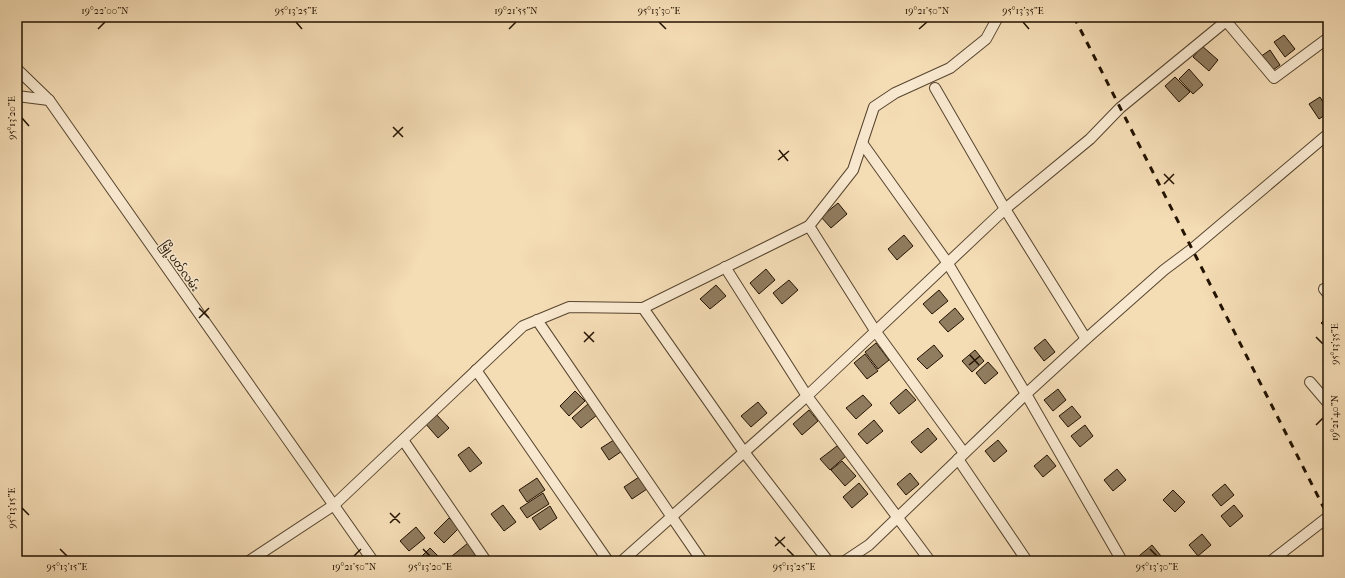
<svg xmlns="http://www.w3.org/2000/svg" width="1345" height="578" viewBox="0 0 1345 578" font-family="'IM FELL French Canon','Noto Sans Myanmar',serif">
	<rect width="100%" height="100%" fill="#f4dcb5"/>
	<filter id="stains"><feTurbulence type="fractalNoise" baseFrequency=".005" numOctaves="4"/><feColorMatrix values="0 0 0 0 .2 0 0 0 0 .09 0 0 0 0 .02 0 0 0 .5 -.17"/></filter>
	<radialGradient id="worn" r=".72"><stop offset=".6" stop-color="#630" stop-opacity="0"/><stop offset="1" stop-color="#630" stop-opacity=".3"/></radialGradient>
	<!-- building -->
	<g fill="#907c5f" stroke="#231301">
		<path d="M1284,35L1295,49L1285,57L1274,42Z"/>
		<path d="M1202,46L1218,60L1209,71L1193,57Z"/>
		<path d="M1270,50L1280,65L1270,72L1260,57Z"/>
		<path d="M1189,69L1203,85L1193,94L1179,79Z"/>
		<path d="M1175,77L1190,92L1179,102L1165,86Z"/>
		<path d="M1320,97L1328,110V113L1319,119L1309,104Z"/>
		<path d="M838,203L847,214L831,228L821,217Z"/>
		<path d="M904,235L913,246L897,260L888,249Z"/>
		<path d="M766,269L775,280L759,294L750,283Z"/>
		<path d="M789,280L798,290L782,304L773,293Z"/>
		<path d="M716,285L726,296L710,309L700,299Z"/>
		<path d="M939,290L948,301L932,314L923,304Z"/>
		<path d="M955,308L964,319L948,332L939,322Z"/>
		<path d="M1328,316V330L1321,323Z"/>
		<path d="M1045,339L1055,352L1044,361L1034,348Z"/>
		<path d="M876,343L889,360L878,369L865,352Z"/>
		<path d="M934,345L943,356L927,369L917,359Z"/>
		<path d="M975,350L984,361L972,372L962,361Z"/>
		<path d="M865,354L878,371L867,379L854,363Z"/>
		<path d="M988,362L998,373L985,384L976,373Z"/>
		<path d="M906,389L916,400L899,414L890,403Z"/>
		<path d="M1058,389L1066,400L1053,411L1044,400Z"/>
		<path d="M575,391L585,401L569,416L560,406Z"/>
		<path d="M863,395L872,405L856,419L846,408Z"/>
		<path d="M758,402L767,413L751,427L741,416Z"/>
		<path d="M588,404L597,415L581,428L572,418Z"/>
		<path d="M1072,406L1081,417L1068,427L1059,416Z"/>
		<path d="M809,410L818,421L802,435L793,424Z"/>
		<path d="M435,413L449,428L438,438L424,422Z"/>
		<path d="M874,420L883,431L867,444L858,434Z"/>
		<path d="M1085,425L1093,436L1080,447L1071,436Z"/>
		<path d="M928,428L937,439L921,453L911,442Z"/>
		<path d="M617,438L625,449L609,460L601,448Z"/>
		<path d="M998,440L1007,451L994,462L985,451Z"/>
		<path d="M837,446L846,456L830,470L820,459Z"/>
		<path d="M469,447L482,463L470,472L458,455Z"/>
		<path d="M1047,455L1056,466L1043,477L1034,466Z"/>
		<path d="M842,461L856,476L845,486L831,470Z"/>
		<path d="M1117,469L1126,480L1113,491L1104,480Z"/>
		<path d="M910,473L919,484L906,495L897,484Z"/>
		<path d="M642,475L650,487L632,499L624,487Z"/>
		<path d="M537,478L545,490L527,502L519,490Z"/>
		<path d="M859,483L868,494L852,508L843,497Z"/>
		<path d="M1225,484L1234,495L1221,506L1212,495Z"/>
		<path d="M1173,490L1185,502L1175,512L1163,500Z"/>
		<path d="M543,493L549,504L527,518L520,508Z"/>
		<path d="M503,505L516,522L504,531L491,514Z"/>
		<path d="M1234,505L1243,516L1230,527L1221,516Z"/>
		<path d="M550,506L557,518L540,530L532,518Z"/>
		<path d="M449,518L459,528L444,543L434,533Z"/>
		<path d="M416,527L425,538L409,551L400,541Z"/>
		<path d="M1202,534L1211,545L1198,556L1189,545Z"/>
		<path d="M468,543L477,554L468,561H456L452,556Z"/>
		<path d="M1152,545L1161,556L1155,561H1144L1139,556Z"/>
		<path d="M430,548L440,558L437,561H417Z"/>
	</g>
	<g fill="none" stroke-linecap="round" stroke-linejoin="round">
		<defs>
			<g id="street">
				<path d="M1226,21L1274,78L1328,38"/>
				<path d="M17,69L49,100L373,561"/>
				<path d="M935,88L1005,209L1086,339"/>
				<path d="M17,96L49,100"/>
				<path d="M862,143L947,262L1026,394L1122,561"/>
				<path d="M809,226L876,332L964,453"/>
				<path d="M725,267L807,396L930,561"/>
				<path d="M1324,289L1328,294"/>
				<path d="M643,308L744,452L828,561"/>
				<path d="M537,320L702,561"/>
				<path d="M476,370L608,561"/>
				<path d="M1310,382L1328,403"/>
				<path d="M403,440L486,561"/>
				<path d="M958,459L1027,561"/>
				<path d="M249,561L334,505L523,326L569,307L643,308L809,226L853,170L874,107L895,93L950,68L986,39L998,17"/>
				<path d="M622,561L807,396L1005,209L1090,139L1120,108L1231,17"/>
				<path d="M845,561L869,545L1026,394L1086,339L1164,270L1192,249L1328,134"/>
				<path d="M1271,561L1328,517"/>
			</g>
		</defs>
		<!-- street casing -->
		<use href="#street" stroke="#57452e" stroke-width="12"/>
		<!-- street -->
		<use href="#street" stroke="#f8e8cf" stroke-width="10"/>
		<!-- rail -->
		<path stroke="#231301" stroke-width="3" stroke-dasharray="7 7" stroke-linecap="butt" d="M1074,17L1328,516"/>
	</g>
	<!-- ticks -->
	<path fill="none" stroke="#231301" stroke-width="1.5" d="M296,22L302,29M659,22L666,29M1023,22L1029,29M98,29L105,22M509,29L516,22M919,29L927,22M22,118L29,126M393,127L403,137M393,137L403,127M779,150L788,161M778,160L789,151M1164,174L1174,184M1164,184L1174,174M199,308L209,318M199,318L209,308M584,332L594,342M1316,337L1323,344M584,342L594,332M970,355L979,365M969,365L980,356M1316,425L1323,418M22,508L29,515M390,513L400,523M390,523L400,513M775,537L785,547M775,546L785,537M60,549L67,556M423,549L430,556M787,549L794,556M1150,549L1157,556M354,556L361,549"/>
	<g text-anchor="middle" stroke-width="3" stroke-linejoin="round" paint-order="stroke">
		<!-- street labels -->
		<g font-size="11" fill="#231301" stroke="#f8e8cf">
			<text transform="translate(180 266) rotate(55)" y="4">မြို့ပတ်လမ်း</text>
		</g>
	</g>
	<!-- margin -->
	<rect width="1345" height="578" fill="none" stroke="#f4dcb5" stroke-width="44"/>
	<rect x="22" y="22" width="1301" height="534" fill="none" stroke="#231301" stroke-width="1.5"/>
	<g font-size="10" text-anchor="middle" fill="#231301">
		<text x="105" y="14">19°22'00"N</text>
		<text x="296" y="14">95°13'25"E</text>
		<text x="516" y="14">19°21'55"N</text>
		<text x="659" y="14">95°13'30"E</text>
		<text x="927" y="14">19°21'50"N</text>
		<text x="1023" y="14">95°13'35"E</text>
		<text transform="translate(11 118) rotate(-90)" y="4">95°13'20"E</text>
		<text transform="translate(1334 344) rotate(-90)" y="4">95°13'35"E</text>
		<text transform="translate(1334 418) rotate(-90)" y="4">19°21'40"N</text>
		<text transform="translate(11 508) rotate(-90)" y="4">95°13'15"E</text>
		<text x="67" y="570">95°13'15"E</text>
		<text x="354" y="570">19°21'50"N</text>
		<text x="430" y="570">95°13'20"E</text>
		<text x="794" y="570">95°13'25"E</text>
		<text x="1157" y="570">95°13'30"E</text>
	</g>
	<rect width="100%" height="100%" filter="url(#stains)"/>
	<rect width="100%" height="100%" fill="url(#worn)"/>
</svg>
